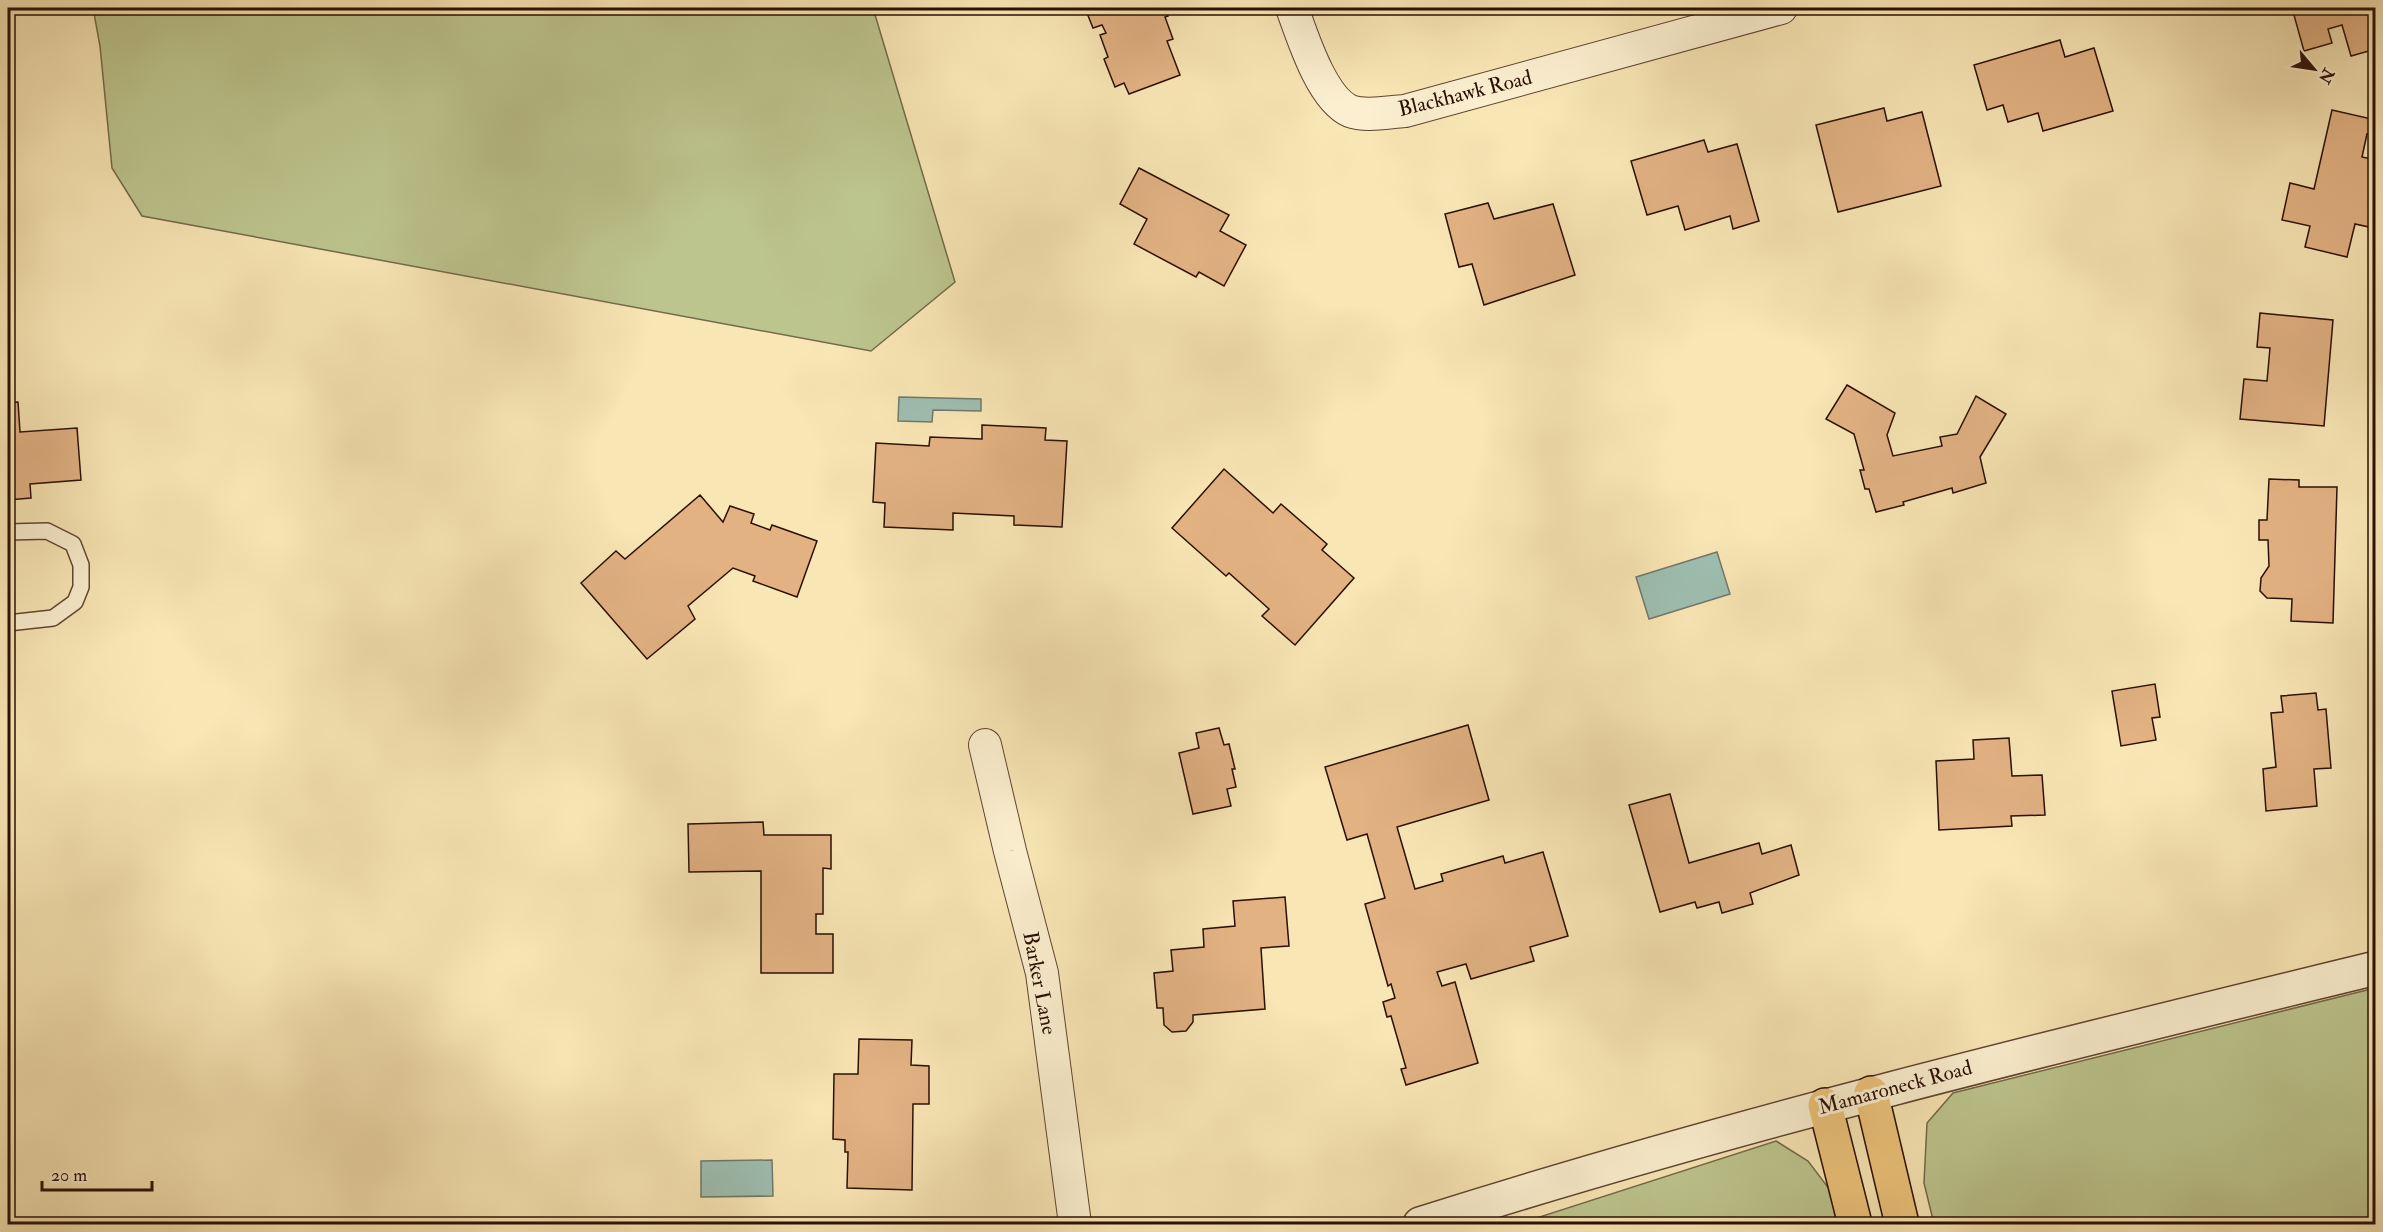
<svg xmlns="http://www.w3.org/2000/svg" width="2383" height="1232" viewBox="0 0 2383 1232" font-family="'IM FELL Double Pica',serif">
	<rect width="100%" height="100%" fill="#f9e6b5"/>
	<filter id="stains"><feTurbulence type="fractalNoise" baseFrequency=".00333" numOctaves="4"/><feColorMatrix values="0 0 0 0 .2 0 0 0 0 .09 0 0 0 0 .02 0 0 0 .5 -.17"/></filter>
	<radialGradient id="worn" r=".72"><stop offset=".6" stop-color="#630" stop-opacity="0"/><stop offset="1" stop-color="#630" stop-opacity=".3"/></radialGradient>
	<!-- green -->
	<g fill="#bdc58e" stroke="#746a4a" stroke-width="1.5">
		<path d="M93,8H873L955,282L871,351L142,216L112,168L100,46Z"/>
		<path d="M2375,988V1224H1934L1924,1183L1927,1123L1953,1093Z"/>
		<path d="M1776,1141L1808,1161L1833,1194L1841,1224H1518Z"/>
	</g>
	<!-- water -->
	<g fill="#9ebfb1" stroke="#70796c" stroke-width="1.5">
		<path d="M899,397L981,399V411L933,410L932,422L898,421Z"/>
		<path d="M1717,552L1730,594L1649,619L1636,577Z"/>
		<path d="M772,1160L773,1196L701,1197V1161Z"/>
	</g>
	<!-- building -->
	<g fill="#e2b283" stroke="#2a0f05" stroke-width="1.5">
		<path d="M1085,8H1165L1168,16L1165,17L1173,39L1167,41L1180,75L1129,94L1124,83L1115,87L1104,59L1108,57L1100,35L1106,33L1102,25L1093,28Z"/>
		<path d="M2292,8H2376V49L2351,56L2342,25L2328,29L2332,43L2304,51Z"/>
		<path d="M2060,40L2065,57L2094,48L2113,111L2043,131L2038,113L2008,122L2003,105L1987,110L1974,65Z"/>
		<path d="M1884,108L1887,121L1922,112L1941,186L1838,212L1816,125Z"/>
		<path d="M2332,110L2376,120V136L2367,134L2362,157L2376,160V199L2369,227L2355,224L2347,257L2305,247L2310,226L2282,220L2290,183L2314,189Z"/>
		<path d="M1704,140L1708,152L1737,144L1759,221L1733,229L1730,216L1685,230L1678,206L1647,215L1631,161Z"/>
		<path d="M1139,168L1229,215L1220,231L1246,245L1224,286L1199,272L1196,277L1134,244L1147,219L1120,204Z"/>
		<path d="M1488,203L1494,219L1553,204L1575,275L1484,305L1472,264L1459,267L1445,214Z"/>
		<path d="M2260,313L2333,320L2324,426L2240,419L2244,379L2267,381L2270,348L2257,347Z"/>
		<path d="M1847,385L1895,413L1887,435L1893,456L1942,446L1940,437L1957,434L1976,396L2006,414L1980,457L1986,483L1953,493L1952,488L1903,502L1904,505L1876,512L1869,489H1865L1860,470H1864L1854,434L1826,419Z"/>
		<path d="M18,402L20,432L77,428L81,480L30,484L31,498L8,500V403Z"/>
		<path d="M982,425L1046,428L1045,440L1067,441L1062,527L1014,525V516L953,513V530L884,527L885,503L873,502L876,443L929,446L930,437L982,439Z"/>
		<path d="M1224,469L1273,513L1281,504L1327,544L1322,550L1354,578L1295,645L1262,616L1269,609L1229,573L1226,576L1172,528Z"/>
		<path d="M2269,479L2299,480V487H2337L2333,623L2291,621L2292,599L2267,598L2260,591L2261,578L2269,566L2268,540H2259V520H2267Z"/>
		<path d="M700,495L723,522L730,506L754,514L751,523L770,530L772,525L817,541L797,597L753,581L755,576L733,568L688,606L695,619L647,659L581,583L616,551L625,559Z"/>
		<path d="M2155,684L2160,717L2152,718L2156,740L2121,746L2112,691Z"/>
		<path d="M2316,693L2318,710L2326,709L2331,768L2314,769L2317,806L2266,811L2263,769L2276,767L2271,713L2283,712L2281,696Z"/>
		<path d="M1468,725L1489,800L1397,827L1415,889L1443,881L1441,874L1503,856L1505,863L1543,852L1568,936L1530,947L1534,961L1471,979L1466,964L1437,972L1442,986L1455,982L1478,1063L1406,1085L1401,1069L1406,1068L1391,1016L1387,1017L1383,1002L1395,998L1391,984L1388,986L1365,904L1385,898L1367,834L1347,840L1325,767Z"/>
		<path d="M1219,728L1224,745L1229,744L1235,769H1232L1236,787L1227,789L1231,806L1193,814L1179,753L1199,748L1196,733Z"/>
		<path d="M2009,738L2012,776L2042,775L2045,815L2011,816L2012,826L1939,830L1936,761L1974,759L1973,740Z"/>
		<path d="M1670,794L1689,863L1759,843L1762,854L1791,845L1799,875L1750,893L1753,904L1722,913L1719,902L1697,908L1695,902L1660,912L1629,805Z"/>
		<path d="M763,822L764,835H831V869L823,868V914H816V934H833V973H761V871L689,872L688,824Z"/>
		<path d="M1285,897L1289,946L1261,948L1265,1009L1193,1015V1022L1186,1031L1172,1032L1164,1025L1163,1008H1157L1154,973L1173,971L1171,950L1204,947L1203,929L1235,926L1233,901Z"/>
		<path d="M859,1039L912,1040L911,1065L929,1066V1104H913L912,1190L847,1188L848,1152H845V1140L833,1139L834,1074H858Z"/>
	</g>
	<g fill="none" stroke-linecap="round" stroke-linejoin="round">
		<defs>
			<path id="service" d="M8,532L47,531L73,544L81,565V587L75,602L53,618L8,623"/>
			<g id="minor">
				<path d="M1292,8C1302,35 1321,98 1350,111C1366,117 1388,112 1405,111L1781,8"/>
				<path d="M985,745L1010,851L1042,973L1075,1224"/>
			</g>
			<path id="tertiary" d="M1420,1224C1735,1124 2055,1046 2376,968"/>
			<g id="motorway">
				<path d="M1871,1093L1902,1224"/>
				<path d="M1825,1105L1855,1224"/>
			</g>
		</defs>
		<!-- service casing -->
		<use href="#service" stroke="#5e4531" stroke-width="18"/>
		<!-- minor casing -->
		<use href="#minor" stroke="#5e4531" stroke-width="34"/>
		<!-- tertiary casing -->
		<use href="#tertiary" stroke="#5e4531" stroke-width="36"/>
		<!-- motorway casing -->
		<use href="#motorway" stroke="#2a0f05" stroke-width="36"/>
		<!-- service -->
		<use href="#service" stroke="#fbefcf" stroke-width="15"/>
		<!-- minor -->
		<use href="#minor" stroke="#fbefcf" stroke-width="32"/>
		<!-- tertiary -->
		<use href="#tertiary" stroke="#fbefcf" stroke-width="33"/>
		<!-- motorway -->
		<use href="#motorway" stroke="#ecc37a" stroke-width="33"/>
	</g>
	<g text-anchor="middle" stroke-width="6" stroke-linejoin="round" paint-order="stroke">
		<!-- street labels -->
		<g font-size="21" fill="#2a0f05" stroke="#fbefcf">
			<text transform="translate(1465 93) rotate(-14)" y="7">Blackhawk Road</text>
			<text transform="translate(1040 983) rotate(79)" y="7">Barker Lane</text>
			<text transform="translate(1895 1087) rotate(-15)" y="7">Mamaroneck Road</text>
		</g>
	</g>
	<!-- margin -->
	<rect width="2383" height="1232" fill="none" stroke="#f9e6b5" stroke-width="30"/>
	<rect x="9" y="9" width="2365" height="1214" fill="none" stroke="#2a0f05" stroke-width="3"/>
	<rect x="15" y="15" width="2353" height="1202" fill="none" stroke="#2a0f05" stroke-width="1.5"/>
	<!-- north arrow -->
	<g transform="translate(2314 69) rotate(119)" stroke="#fbefcf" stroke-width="4.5" paint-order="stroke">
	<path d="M0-4.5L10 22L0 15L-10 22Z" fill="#2a0f05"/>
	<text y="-9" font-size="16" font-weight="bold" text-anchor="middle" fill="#2a0f05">N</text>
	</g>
	<!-- scale -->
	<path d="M42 1181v9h110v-9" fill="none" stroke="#2a0f05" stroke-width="3"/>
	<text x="51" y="1181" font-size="18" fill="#2a0f05" stroke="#fbefcf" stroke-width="4.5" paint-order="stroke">20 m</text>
	<rect width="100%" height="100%" filter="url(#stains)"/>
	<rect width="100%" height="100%" fill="url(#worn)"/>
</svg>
